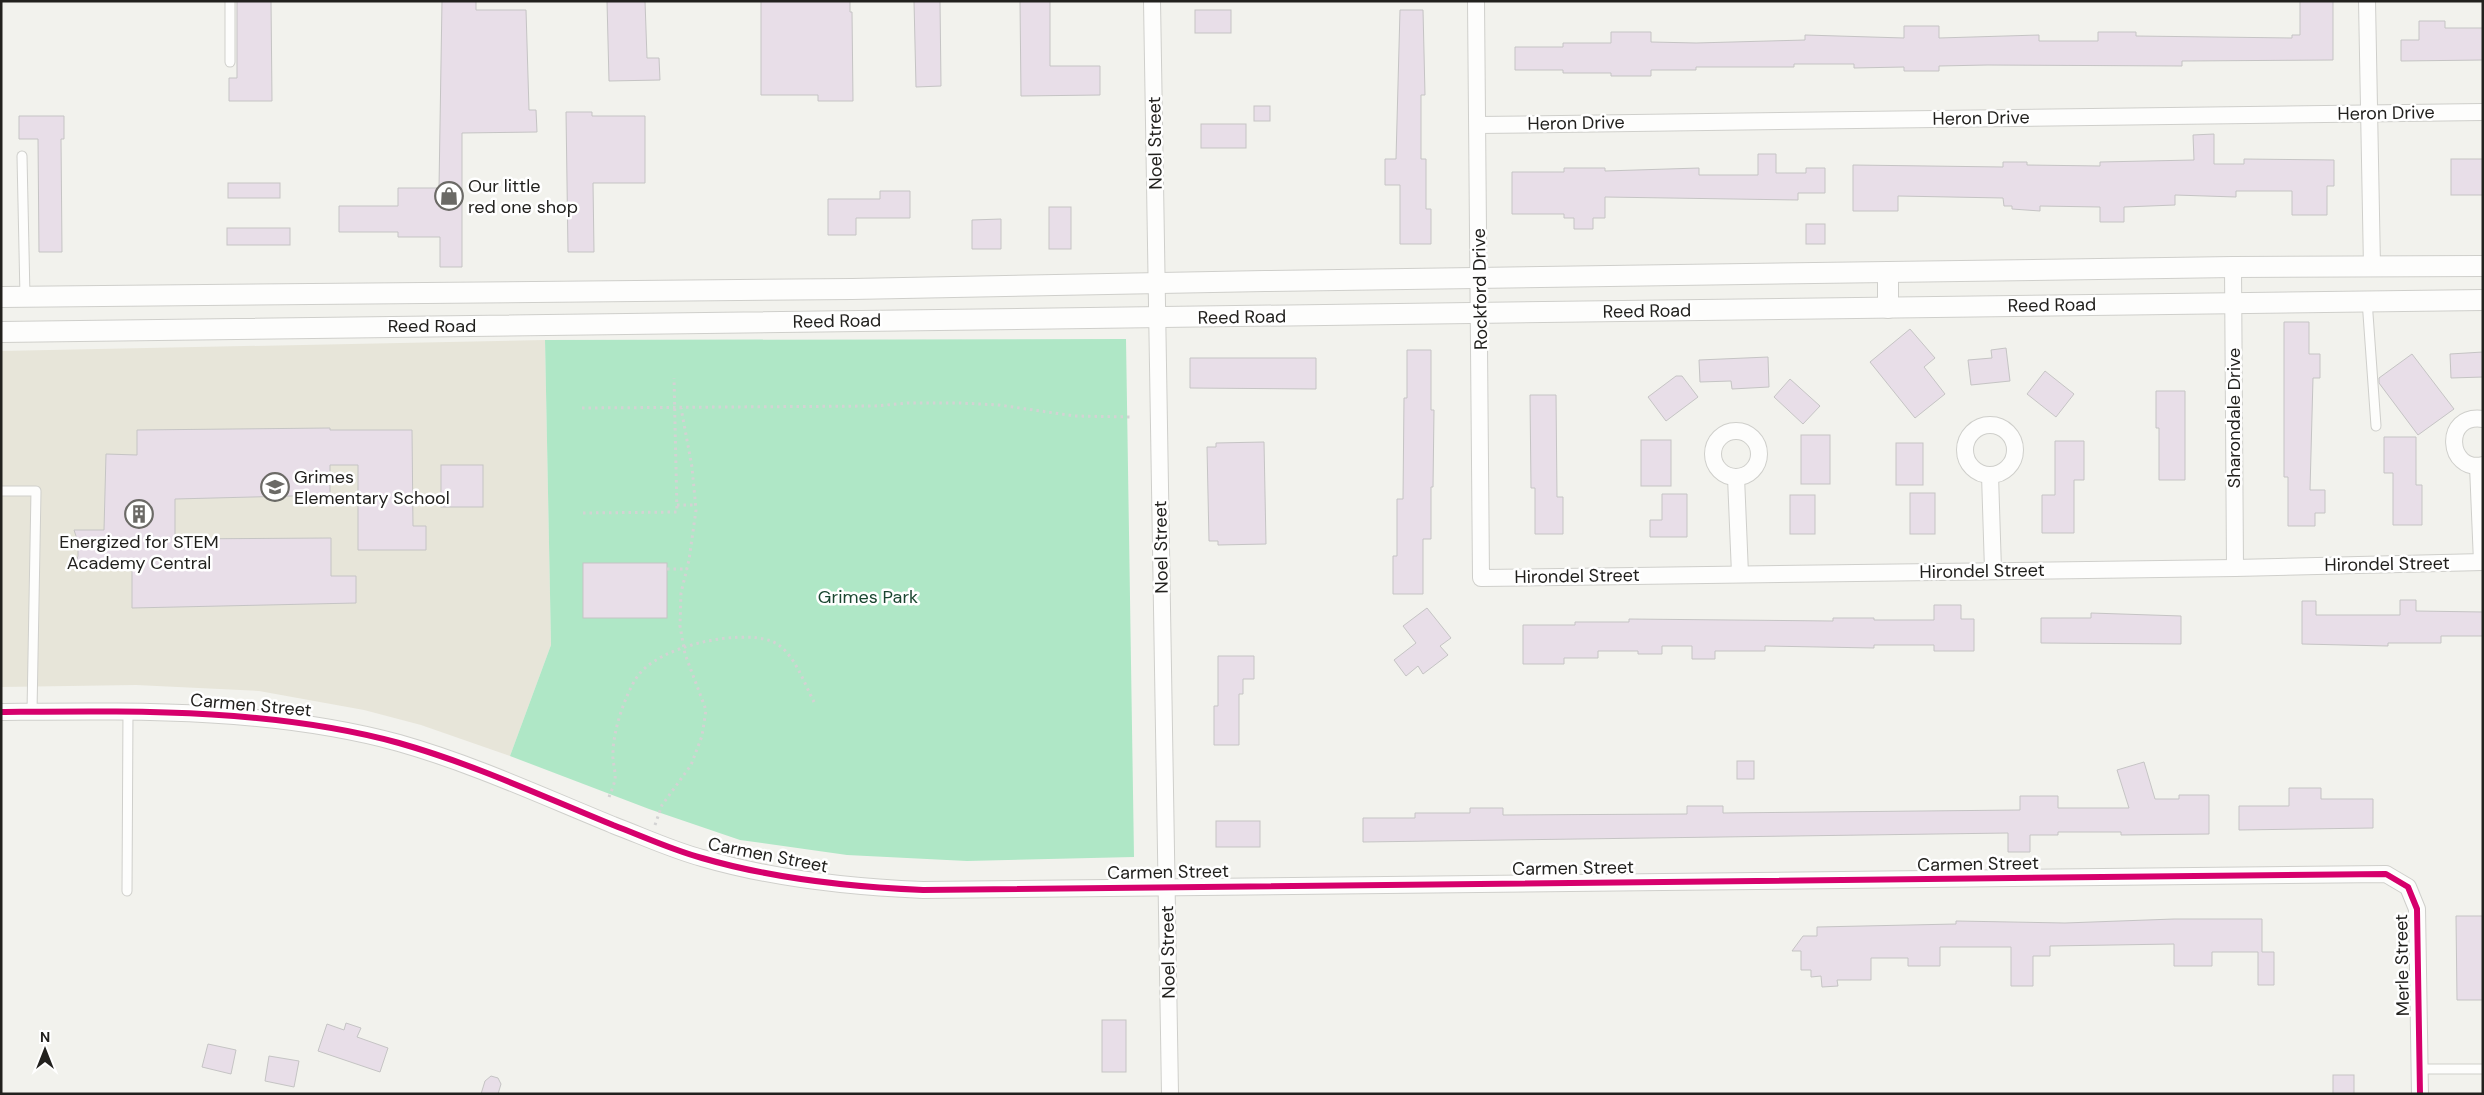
<svg xmlns="http://www.w3.org/2000/svg" width="2484" height="1095" viewBox="0 0 2484 1095" font-family="'DM Sans',sans-serif">
	<rect width="100%" height="100%" fill="#f2f2ed"/>
	<!-- built -->
	<path fill="#e7e5d9" d="M545,340L551,645L510,756L421,725L364,710L259,691L136,685L1,687V351Z"/>
	<!-- green -->
	<path fill="#afe7c6" d="M1126,339L1134,857L967,861L847,855L740,840L649,809L510,756L551,645L545,340Z"/>
	<!-- building -->
	<g fill="#e8dee8" stroke="#c5c4c4">
		<path d="M237,1H271L272,101H229V78H237Z"/>
		<path d="M442,1H476V10H526L529,110H536L537,132L462,133V267H440V237H398V232H339V206H398V188H439Z"/>
		<path d="M607,1H645L647,58H659L660,80L609,81Z"/>
		<path d="M761,1H850V12H852L853,101H818V95H761Z"/>
		<path d="M914,1H940L941,86L916,87Z"/>
		<path d="M1020,1H1050V66H1100V95L1021,96Z"/>
		<path d="M2300,1H2333V60L2182,61V66L1987,65L1939,66V71H1904V67L1854,68V64H1794V67H1696V70H1651V76H1611V73H1563V70H1515V47H1563V43H1611V32H1651V42L1696,43L1805,40V35L1904,38V26H1939V38L2039,35V41H2098V32H2136V36L2292,38V35H2300Z"/>
		<rect x="1195" y="10" width="36" height="23"/>
		<path d="M1400,10H1423L1425,95H1421V159H1426V209H1431V244H1400V185H1385V159H1396Z"/>
		<path d="M2419,21H2445V28H2483V60L2401,61V40H2419Z"/>
		<rect x="1254" y="106" width="16" height="15"/>
		<path d="M566,112H592V116H645V183H593L594,252H568Z"/>
		<path d="M19,116H64V139H61L62,252H39L38,139H19Z"/>
		<rect x="1201" y="124" width="45" height="24"/>
		<path d="M2214,134V164H2244V159L2334,160V186H2327V215H2292V191H2236V197L2175,195V205L2124,207V222H2100V207L2040,206V211L2012,209V206H2004L2003,198L1898,196V211H1853V165L2003,167V162H2027V165L2100,166V162L2194,160L2193,135Z"/>
		<path d="M1758,154H1776V173H1806V168H1825V193H1798V200L1605,197V218H1593V229H1574V218H1564V214H1512V172H1564V168H1605V171L1699,168V175H1758Z"/>
		<rect x="2451" y="159" width="32" height="36"/>
		<rect x="228" y="183" width="52" height="15"/>
		<path d="M880,191H910V218H856V235H828V199H880Z"/>
		<rect x="1049" y="207" width="22" height="42"/>
		<path d="M1001,219V249H972V220Z"/>
		<rect x="1806" y="224" width="19" height="20"/>
		<rect x="227" y="228" width="63" height="17"/>
		<path d="M2284,322H2309V354H2320V378H2313L2310,490H2325V513H2315V526H2288V477H2284Z"/>
		<path d="M1910,329L1935,358L1924,367L1945,394L1915,418L1870,362Z"/>
		<path d="M2006,348L2010,381L1971,385L1968,360L1992,358L1991,350Z"/>
		<path d="M1407,350H1431V410H1434L1433,487H1431V539H1423V594H1393V556H1397V499H1403L1404,398H1407Z"/>
		<path d="M2483,352V377L2451,378L2450,354Z"/>
		<path d="M2412,354L2454,409L2418,435L2379,383V378Z"/>
		<path d="M1768,357L1769,387L1732,389L1731,381L1700,382L1699,360Z"/>
		<path d="M1190,358H1316V389L1190,388Z"/>
		<path d="M2045,371L2074,394L2056,417L2027,394Z"/>
		<path d="M1676,376H1682L1698,397L1666,421L1648,397Z"/>
		<path d="M1790,379L1820,406L1803,424L1774,397Z"/>
		<path d="M2156,391H2185V480H2159V428H2156Z"/>
		<path d="M1530,395H1556L1557,497H1563V534H1535V488H1531Z"/>
		<path d="M330,428V430H412L413,526H426V550H358V465H330V495L175,499V539L331,538V576H356V603L132,608V567L74,568L78,556V542L74,530H104L106,454L137,455V430Z"/>
		<rect x="1801" y="435" width="29" height="49"/>
		<path d="M2384,437H2416V485H2422V525H2393V473H2384Z"/>
		<rect x="1641" y="440" width="30" height="46"/>
		<path d="M2055,441H2084V480H2074V533H2042V495H2055Z"/>
		<path d="M1264,442L1266,544L1218,545V541H1209L1207,447H1216V443Z"/>
		<rect x="1896" y="443" width="27" height="42"/>
		<rect x="441" y="465" width="42" height="42"/>
		<rect x="1910" y="493" width="25" height="41"/>
		<path d="M1662,494H1687V537H1650V520H1662Z"/>
		<rect x="1790" y="495" width="25" height="39"/>
		<rect x="583" y="563" width="84" height="55"/>
		<path d="M2400,600H2416V611L2483,612V636H2441V643H2388V646L2302,644V601H2316V615H2400Z"/>
		<path d="M1934,605H1961V619H1974V651H1934V645H1874V648L1765,646V651H1715V659H1692V646H1662V654H1638V651H1598V658H1564V664H1523V625H1575V622H1629V619L1833,621V618H1874V620H1934Z"/>
		<path d="M1427,608L1451,638L1440,646L1448,655L1423,674L1418,666L1406,676L1394,660L1416,643L1403,626Z"/>
		<path d="M2091,613L2181,616V644L2041,643V618H2091Z"/>
		<path d="M1218,656H1254V679H1243V694H1239V745H1214V706H1218Z"/>
		<rect x="1737" y="761" width="17" height="18"/>
		<path d="M2144,762L2155,799H2179V795H2209V834L2121,835V832H2058V835H2030V852H2008V833L1363,842V818H1415V813H1470V808H1503V815L1687,814V806H1723V813L2020,810V796H2058V808H2129L2117,770Z"/>
		<path d="M2289,788H2321V799H2373V828L2239,830V806H2289Z"/>
		<rect x="1216" y="821" width="44" height="26"/>
		<path d="M2456,916H2483V1000H2457Z"/>
		<path d="M2174,919H2262V952H2274V985H2258V952H2212V966H2174V944L2050,946V956H2033V986H2011V947H1940V966H1908V958H1871V980H1837L1838,986L1822,987L1821,976L1811,977V970H1801V951H1792L1803,936H1817V927L1956,924V921L2065,923Z"/>
		<rect x="1102" y="1020" width="24" height="52"/>
		<path d="M346,1023L361,1028L357,1037L388,1048L380,1072L318,1051L327,1024L344,1030Z"/>
		<path d="M208,1044L236,1050L231,1074L202,1067Z"/>
		<path d="M269,1056L299,1061L294,1087L265,1081Z"/>
		<rect x="2333" y="1075" width="21" height="19"/>
		<path d="M491,1076L498,1078L501,1084L498,1094H481L485,1081Z"/>
	</g>
	<g fill="none" stroke-linecap="round" stroke-linejoin="round">
		<defs>
			<g id="service">
				<path d="M230,1V62"/>
				<path d="M22,156L25,297"/>
				<path d="M2367,300L2376,426"/>
				<path d="M1,491H36L32,712"/>
				<path d="M127,891L128,711"/>
				<path d="M2419,1069H2483"/>
			</g>
			<g id="minor">
				<path d="M1152,1L1170,1094"/>
				<path d="M1476,1L1481,578L2235,568L2483,562"/>
				<path d="M2367,1L2372,267"/>
				<path d="M1478,125L2483,112"/>
				<path d="M2233,267L2235,568"/>
				<path d="M2483,419C2442,413 2447,473 2483,465"/>
				<circle cx="1990" cy="450" r="25"/>
				<circle cx="1736" cy="454" r="23"/>
				<path d="M2478,466L2482,562"/>
				<path d="M1990,475L1993,570"/>
				<path d="M1736,477L1740,574"/>
				<path d="M1,712C134,711 270,708 399,743C473,764 542,796 613,825C642,836 672,850 702,858C774,879 849,887 923,890L2386,874L2408,887L2417,909L2420,1094"/>
			</g>
			<g id="tertiary">
				<path d="M1,297L852,289L1265,281L2233,267L2483,266"/>
				<path d="M1888,308V273"/>
				<path d="M1,332L2483,300"/>
			</g>
		</defs>
		<!-- service casing -->
		<use href="#service" stroke="#cfcfcb" stroke-width="11"/>
		<!-- minor casing -->
		<use href="#minor" stroke="#cfcfcb" stroke-width="18"/>
		<!-- tertiary casing -->
		<use href="#tertiary" stroke="#cfcfcb" stroke-width="22"/>
		<!-- path -->
		<g stroke="#d3d3d3" stroke-width="3" stroke-dasharray="2.5 4" stroke-linecap="butt">
			<path d="M582,408L875,406L908,403H960L999,405L1075,416L1131,417"/>
			<path d="M677,505H695"/>
			<path d="M583,513L677,512L674,378"/>
			<path d="M667,569H687"/>
			<path d="M609,797C611,792 614,785 615,779C616,771 612,761 613,753C613,731 625,695 637,677C658,646 738,629 771,641C793,649 804,683 814,702"/>
			<path d="M655,825L662,805L691,765L702,736L706,710L685,654L680,626L681,593L689,560L696,510L692,467L681,408"/>
		</g>
		<!-- service -->
		<use href="#service" stroke="#fdfdfc" stroke-width="9"/>
		<!-- minor -->
		<use href="#minor" stroke="#fdfdfc" stroke-width="16"/>
		<!-- tertiary -->
		<use href="#tertiary" stroke="#fdfdfc" stroke-width="20"/>
		<defs>
			<path id="cycleway" d="M1,712C134,711 270,708 399,743C473,764 542,796 613,825C642,836 672,850 702,858C774,879 849,887 923,890L2386,874L2408,887L2417,909L2420,1094"/>
		</defs>
		<!-- cycleway casing -->
		<use href="#cycleway" stroke="#fff" stroke-width="9"/>
		<!-- cycleway -->
		<use href="#cycleway" stroke="#d6006c" stroke-width="6"/>
	</g>
	<!-- icons -->
	<defs>
		<symbol id="shop-ring" viewBox="-11 -11 22 22"><circle r="9.5" fill="#fff" stroke="#6b6a66" stroke-width="1.5"/><path d="M-5-2.5h2.3a2.7 3.5 0 0 1 5.4 0H5L5.5 6h-11ZM-1.5-2.5h3a1.5 2.3 0 0 0-3 0Z" fill="#6b6a66"/></symbol>
		<symbol id="school-ring" viewBox="-11 -11 22 22"><circle r="9.5" fill="#fff" stroke="#6b6a66" stroke-width="1.5"/><path d="M0-5L7-2L0 1L-7-2ZM-4 1L0 2.5L4 1V4Q0 6-4 4Z" fill="#6b6a66"/></symbol>
		<symbol id="building-ring" viewBox="-11 -11 22 22"><circle r="9.5" fill="#fff" stroke="#6b6a66" stroke-width="1.5"/><path d="M-4-6H4V6H1V3H-1V6H-4ZM-2.5-4.3h1.7v1.8h-1.7ZM.8-4.3h1.7v1.8H.8ZM-2.5-1h1.7V.8h-1.7ZM.8-1h1.7V.8H.8Z" fill="#6b6a66"/></symbol>
	</defs>
	<g fill-rule="evenodd">
		<use href="#shop-ring" x="433" y="180" width="32" height="32"/>
		<use href="#school-ring" x="259" y="471" width="32" height="32"/>
		<use href="#building-ring" x="123" y="498" width="32" height="32"/>
	</g>
	<g text-anchor="middle" stroke-width="5" stroke-linejoin="round" paint-order="stroke">
		<!-- street labels -->
		<g font-size="18" fill="#22211e" stroke="#fff">
			<text transform="translate(2386 113) rotate(-1)" y="6">Heron Drive</text>
			<text transform="translate(1981 118) rotate(-1)" y="6">Heron Drive</text>
			<text transform="translate(1576 123) rotate(-1)" y="6">Heron Drive</text>
			<text transform="translate(1155 143) rotate(-91)" y="6">Noel Street</text>
			<text transform="translate(1480 289) rotate(-91)" y="6">Rockford Drive</text>
			<text transform="translate(2052 305) rotate(-1)" y="6">Reed Road</text>
			<text transform="translate(1647 311) rotate(-1)" y="6">Reed Road</text>
			<text transform="translate(1242 317) rotate(-1)" y="6">Reed Road</text>
			<text transform="translate(837 321) rotate(-1)" y="6">Reed Road</text>
			<text x="432" y="332">Reed Road</text>
			<text transform="translate(2234 418) rotate(-90)" y="6">Sharondale Drive</text>
			<text transform="translate(1161 547) rotate(-91)" y="6">Noel Street</text>
			<text transform="translate(2387 564) rotate(-1)" y="6">Hirondel Street</text>
			<text transform="translate(1982 571) rotate(-1)" y="6">Hirondel Street</text>
			<text transform="translate(1577 576) rotate(-1)" y="6">Hirondel Street</text>
			<text transform="translate(251 705) rotate(5)" y="6">Carmen Street</text>
			<text transform="translate(768 855) rotate(11)" y="6">Carmen Street</text>
			<text transform="translate(1978 864) rotate(-1)" y="6">Carmen Street</text>
			<text transform="translate(1573 868) rotate(-1)" y="6">Carmen Street</text>
			<text transform="translate(1168 872) rotate(-1)" y="6">Carmen Street</text>
			<text transform="translate(1168 952) rotate(-91)" y="6">Noel Street</text>
			<text transform="translate(2402 965) rotate(-91)" y="6">Merle Street</text>
		</g>
		<!-- poi labels -->
		<g font-size="18" fill="#22211e" stroke="#fff" text-anchor="start">
			<text x="468" y="192">Our little<tspan x="468" dy="21">red one shop</tspan></text>
			<text x="294" y="483">Grimes<tspan x="294" dy="21">Elementary School</tspan></text>
			<text x="139" y="548" text-anchor="middle">Energized for STEM<tspan x="139" dy="21">Academy Central</tspan></text>
		</g>
		<!-- park labels -->
		<g font-size="18" fill="#1a4630" stroke="#fff">
			<text x="868" y="603">Grimes Park</text>
		</g>
	</g>
	<!-- border -->
	<rect width="2484" height="1095" fill="none" stroke="#22211e" stroke-width="5"/>
	<!-- north arrow -->
	<g transform="translate(45 1050)" stroke="#ffffff" stroke-width="4" paint-order="stroke">
	<path d="M0-4L9 19L0 12L-9 19Z" fill="#22211e"/>
	<text y="-8" font-size="14" font-weight="bold" text-anchor="middle" fill="#22211e">N</text>
	</g>
</svg>
